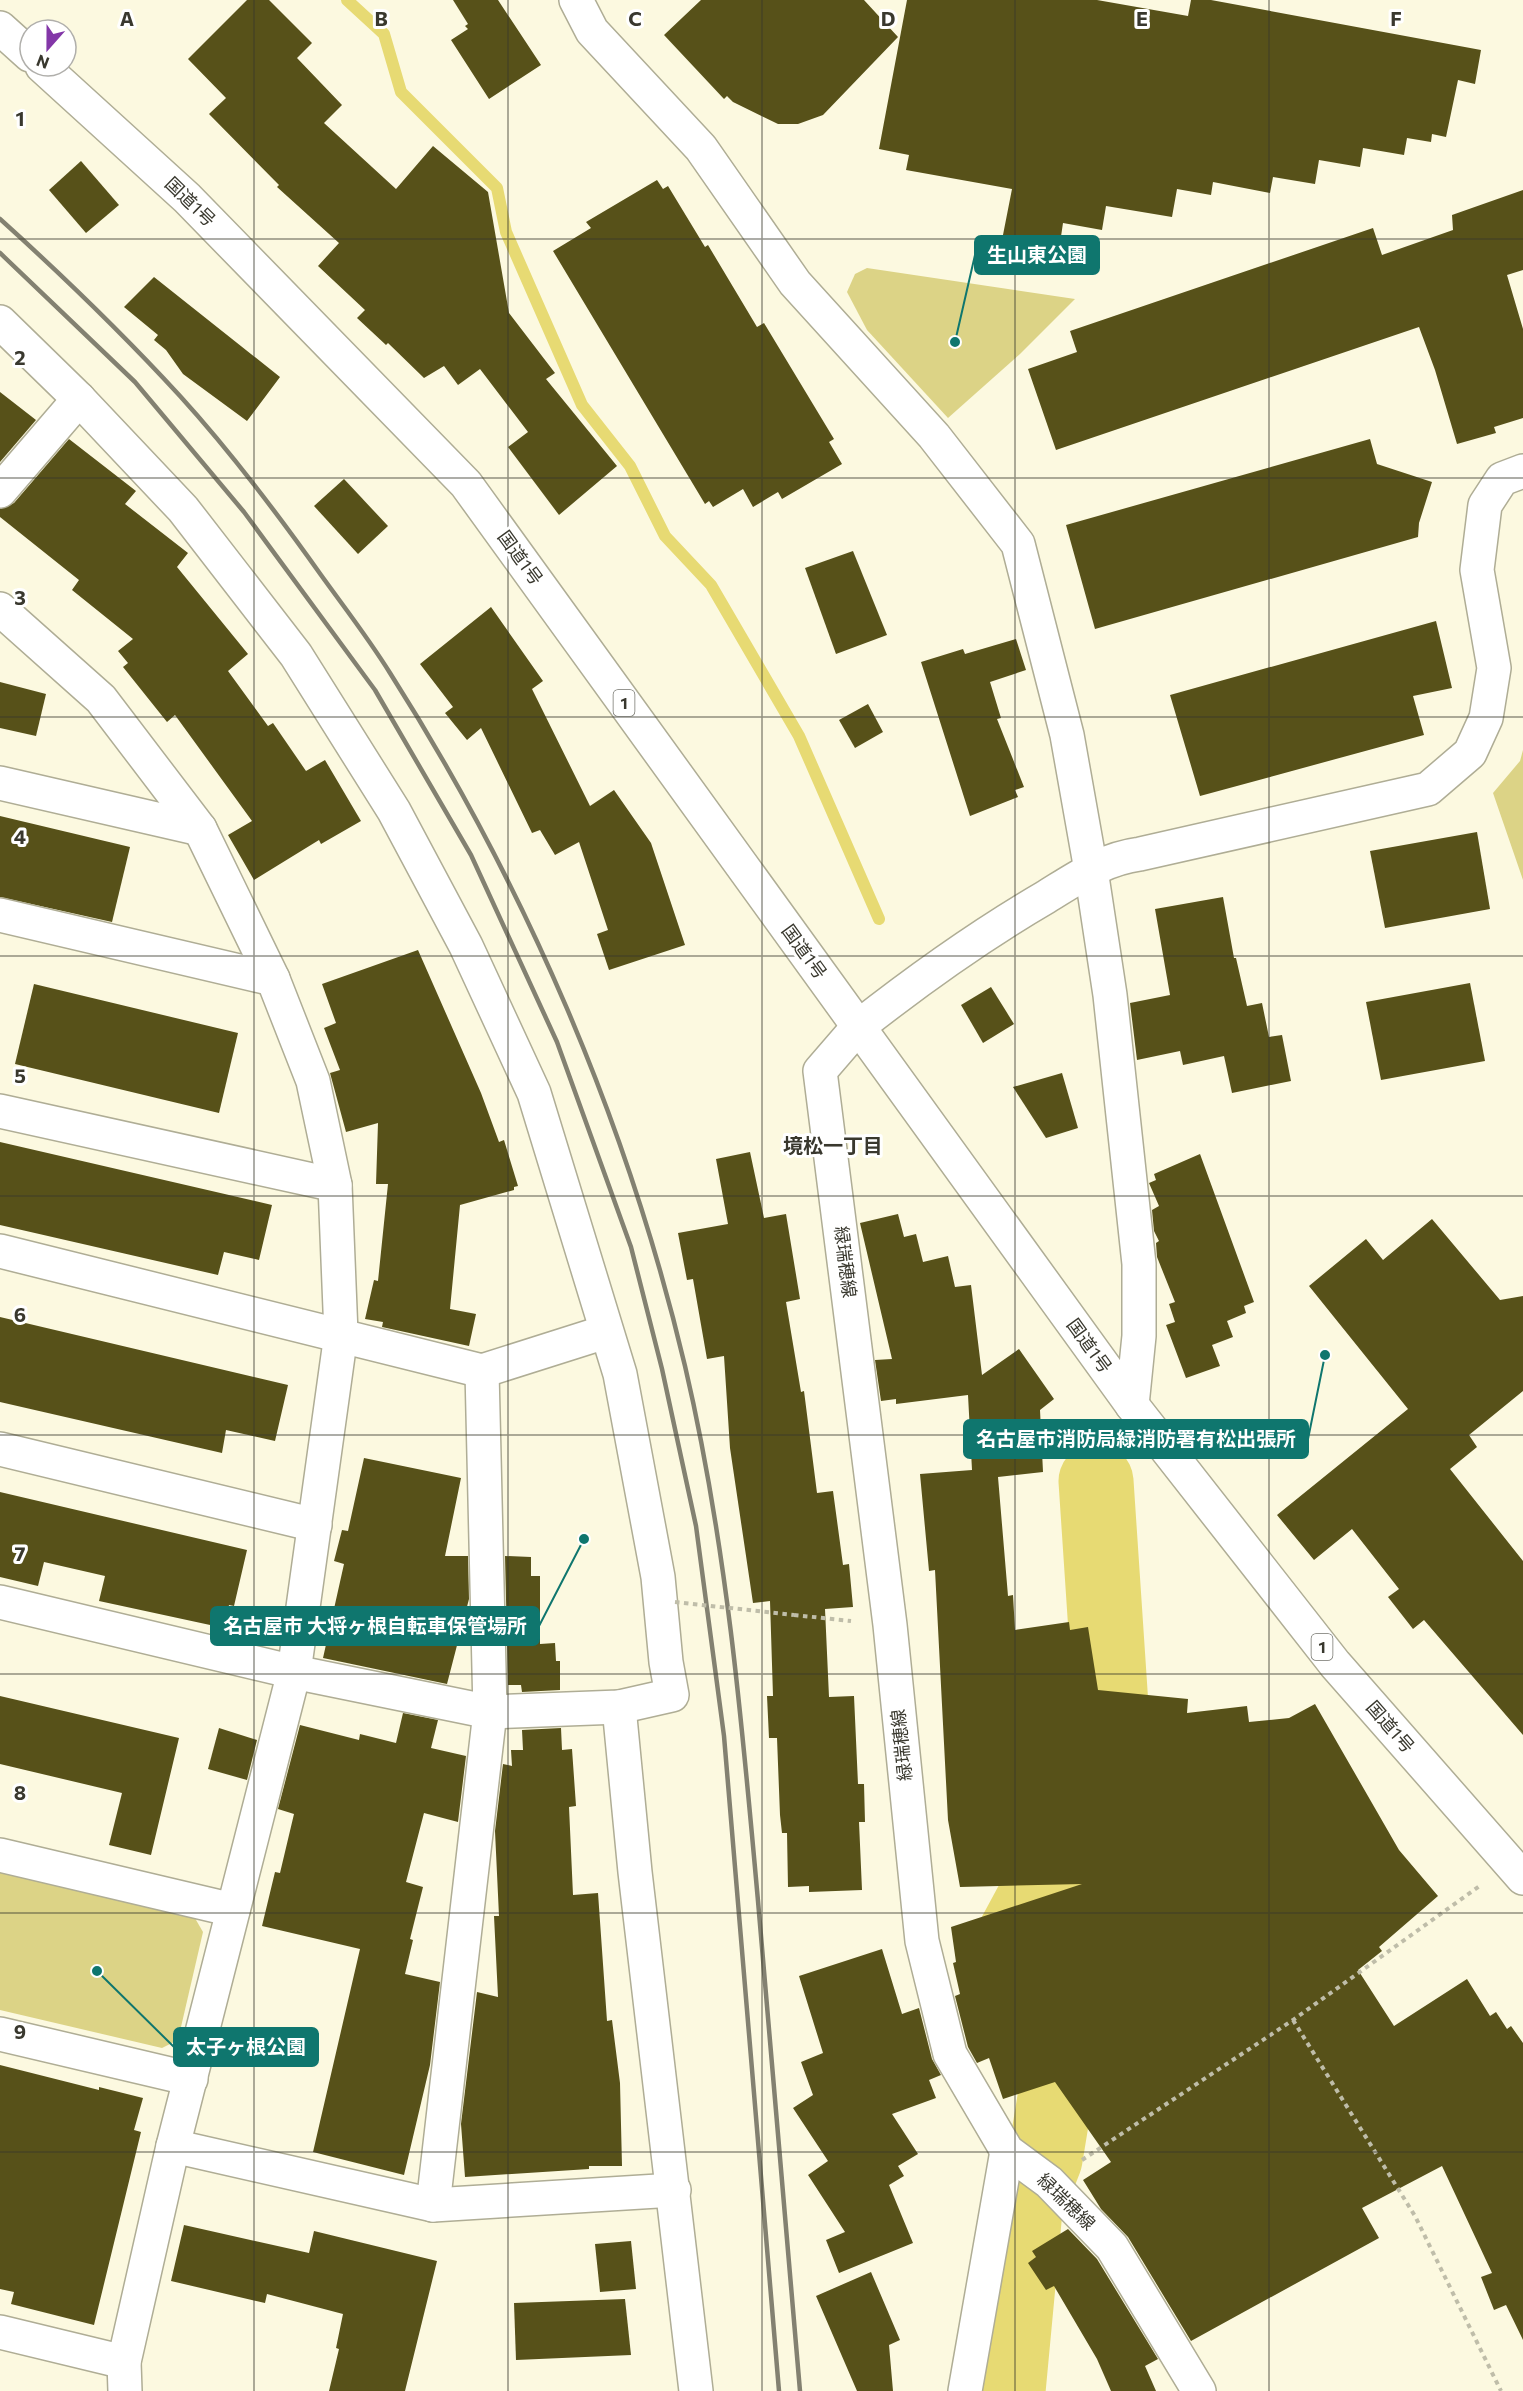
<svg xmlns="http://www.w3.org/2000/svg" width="1523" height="2391" viewBox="0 0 1523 2391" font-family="Commissioner,'Noto Sans JP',sans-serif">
	<rect width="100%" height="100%" fill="#fcf9e0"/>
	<!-- green -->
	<g fill="#dcd386">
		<path d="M867,268L1075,299L1020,354L948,418L867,330L847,292L855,274Z"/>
		<path d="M1523,750V880L1493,793L1520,761Z"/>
		<path d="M0,1867L192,1913L203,1932L178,2040L162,2048L0,2010Z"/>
	</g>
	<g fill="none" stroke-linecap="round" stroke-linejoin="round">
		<!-- stream -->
		<path stroke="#e7da73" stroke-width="12" d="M347,0L384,34L401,92L497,188L506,232L582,405L630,466L665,536L711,585L799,736L879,919"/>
		<!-- river -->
		<path stroke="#e7da73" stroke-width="75" d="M1008,2391L1025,2210L1045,2159L1059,2074L1013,1938L1114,1751L1096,1481"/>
	</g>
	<!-- building -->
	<g fill="#575119">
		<path d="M247,0H269L312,43L297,58L342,105L324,123L396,189L433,146L488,192L509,313L555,373L546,379L617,466L559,515L508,447L528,432L480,369L458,385L444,366L424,378L388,343L386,345L357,318L365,310L318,266L339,243L277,187L279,185L209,114L226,98L188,59Z"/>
		<path d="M453,0H498L541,65L489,99L451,40L468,29L465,26L468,24Z"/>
		<path d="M701,0H864L898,37L823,115L798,124H778L733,102L727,96L724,99L664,35Z"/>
		<path d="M907,0H1097L1188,16L1191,0H1211L1481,50L1475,84L1458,80L1446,137L1432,134L1431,142L1407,138L1404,155L1363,148L1360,167L1319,160L1315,184L1273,177L1270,193L1213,182L1211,195L1177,189L1172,217L1106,206L1102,230L1063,223L1059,250L1002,240L1012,189L906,170L909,155L879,149Z"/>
		<path d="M81,161L119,205L86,233L49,190Z"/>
		<path d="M657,180L663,189L668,186L705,247L708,245L757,327L764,323L834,439L829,442L842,464L782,499L778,492L753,507L743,489L713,507L709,501L705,504L553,251L591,228L586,222Z"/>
		<path d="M1523,190V270L1507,275L1523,329V418L1494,427L1496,433L1457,444L1435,370L1419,327L1056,450L1028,369L1077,352L1070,331L1373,228L1382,255L1453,230L1452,215Z"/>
		<path d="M154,277L280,377L247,421L183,374L166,350L154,340L158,335L124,307Z"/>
		<path d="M0,392L36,420L0,462Z"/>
		<path d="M69,439L136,491L125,504L188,553L177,567L248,654L228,671L268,726L273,723L306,771L325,760L361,821L321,844L319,840L254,880L228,835L252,821L175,715L167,722L123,667L128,663L118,651L133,639L72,590L79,580L0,517V509L14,503Z"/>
		<path d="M1370,439L1377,464L1432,482L1419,523L1418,537L1095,629L1066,525Z"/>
		<path d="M344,479L388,526L358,554L314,506Z"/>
		<path d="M853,551L887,635L836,654L805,568Z"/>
		<path d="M491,607L543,681L532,689L590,806L614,790L651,843L685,945L609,970L597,934L608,930L579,842L555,855L540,830L532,833L481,728L467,740L445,713L453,707L420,664Z"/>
		<path d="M1436,621L1452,688L1413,696L1424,735L1200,796L1170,695Z"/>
		<path d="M1016,639L1026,670L990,682L1001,718L997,719L1024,787L1015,790L1018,797L970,816L921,662L963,649L965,654Z"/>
		<path d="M0,682L46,694L36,736L0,728Z"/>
		<path d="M868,704L883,732L855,748L839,720Z"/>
		<path d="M0,816L130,847L112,922L0,897Z"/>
		<path d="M1477,832L1490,909L1385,928L1370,851Z"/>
		<path d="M1223,897L1234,958H1236L1247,1006L1262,1003L1269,1037L1282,1035L1291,1081L1232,1093L1224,1056L1183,1065L1180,1051L1137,1060L1130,1003L1170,995L1155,909Z"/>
		<path d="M418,950L481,1093L499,1142L504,1140L518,1186L514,1187V1190L460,1205L450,1309L476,1314L469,1346L382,1327L383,1322L365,1319L374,1280L378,1281L388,1184H376L378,1123L346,1132L330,1073L340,1070L324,1028L336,1023L322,984Z"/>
		<path d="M1470,983L1485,1061L1381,1080L1366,1002Z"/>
		<path d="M34,984L238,1033L219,1113L15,1064Z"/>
		<path d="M991,987L1014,1024L983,1043L961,1005Z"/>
		<path d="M1062,1073L1078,1128L1046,1138L1013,1087Z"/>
		<path d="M0,1142L272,1205L259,1260L224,1252L218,1275L0,1225Z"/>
		<path d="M750,1152L764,1218L786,1214L800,1299L786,1302L801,1392L804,1391L817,1493L833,1491L843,1565L849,1564L853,1607L825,1609L829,1697L854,1696L858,1784H864L865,1822H859L862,1890L809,1892V1886L788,1887L787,1833H782L780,1815L777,1738H769L767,1696H773L770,1601L753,1603L730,1448L724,1356L707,1359L693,1279L687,1280L678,1233L728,1224L716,1159Z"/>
		<path d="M1200,1154L1254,1302L1244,1306L1246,1313L1227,1321L1233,1337L1212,1345L1220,1366L1186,1378L1166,1325L1175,1322L1169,1304L1175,1302L1157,1257L1156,1243L1159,1241L1154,1231L1152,1210L1159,1206L1149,1183L1156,1180L1154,1174Z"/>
		<path d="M898,1214L904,1237L916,1234L923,1262L948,1256L955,1287L971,1285L982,1375L1019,1349L1054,1399L1040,1410L1043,1472L998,1477L1008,1596L1013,1595L1015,1630L1069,1622L1070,1630L1088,1627L1098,1690L1188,1699L1187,1713L1247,1706L1249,1722L1289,1718L1315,1704L1399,1850L1438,1896L1379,1947L1382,1951L1358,1970L1394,2026L1467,1979L1490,2016L1496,2012L1507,2029L1511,2026L1523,2043V2340L1506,2305L1494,2310L1481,2277L1492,2273L1442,2166L1362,2208L1379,2238L1191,2341L1128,2237L1101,2209L1083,2180L1111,2162L1055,2082L1003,2099L989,2058L977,2063L968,2047L955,1996L960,1994L953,1963L956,1962L951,1927L1082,1884L960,1887L948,1820L935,1570L929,1571L920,1474L972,1470L968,1395L896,1404V1399L881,1401L875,1360L892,1359L860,1223Z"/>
		<path d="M1432,1219L1500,1300L1523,1296V1391L1469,1435L1477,1447L1450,1469L1523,1561V1735L1424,1620L1413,1629L1388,1597L1399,1589L1352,1529L1314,1560L1277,1515L1408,1409L1309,1286L1366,1239L1383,1260Z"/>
		<path d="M0,1317L288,1385L275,1441L226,1430L222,1453L0,1402Z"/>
		<path d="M364,1458L461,1478L445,1556H468L469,1599L447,1684L323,1658L344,1564L334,1561L342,1530L348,1531Z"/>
		<path d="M0,1492L247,1550L234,1606L229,1605L224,1628L99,1601L105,1576L44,1562L38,1586L0,1577Z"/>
		<path d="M505,1556L531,1557V1576H540V1644L555,1643L556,1661H560V1690L522,1692L521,1685H508Z"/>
		<path d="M0,1696L179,1738L151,1855L109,1845L122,1793L0,1764Z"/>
		<path d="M403,1713L438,1720L431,1748L466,1756L458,1822L424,1813L406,1882L423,1887L410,1939L413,1940L405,1974L440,1982L430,2065L404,2175L313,2152L360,1949L262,1926L275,1872L280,1873L294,1814L278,1809L300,1725L359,1740L360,1734L396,1743Z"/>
		<path d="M219,1728L257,1740L247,1780L208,1769Z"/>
		<path d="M561,1728L562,1750L572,1749L576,1806L569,1807L573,1895L598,1893L607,2021L612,2020L620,2083L622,2166H589V2169L465,2177L461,2124L477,1992L498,1997L494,1916H499L495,1831L503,1764L512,1766L511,1750H523L522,1730Z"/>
		<path d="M882,1949L902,2014L919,2008L932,2059L941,2075L929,2080L936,2098L892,2114L918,2154L898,2166L904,2176L889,2185L913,2243L839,2273L826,2240L845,2232L808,2175L828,2161L793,2108L813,2095L801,2062L823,2053L799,1976Z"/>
		<path d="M0,2065L99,2090V2087L143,2098L134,2130L141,2132L94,2325L11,2304L14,2292L0,2289Z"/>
		<path d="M184,2225L309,2253L314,2231L437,2261L405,2391H329L339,2349L336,2348L343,2314L267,2294L265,2303L171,2281Z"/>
		<path d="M1068,2229L1097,2259L1158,2359L1145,2366L1156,2391H1111L1097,2359L1054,2286L1046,2290L1028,2263L1036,2257L1032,2251Z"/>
		<path d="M631,2241L636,2289L600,2292L595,2244Z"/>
		<path d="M871,2272L900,2340L889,2345L893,2391H857L816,2296Z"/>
		<path d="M625,2299L631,2355L516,2360L514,2303Z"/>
	</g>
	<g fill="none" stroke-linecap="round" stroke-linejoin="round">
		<defs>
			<g id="minor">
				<path d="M576,0L592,31L701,148L795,283L934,436L1018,544L1067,735L1091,870L1110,995L1139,1264V1336L1132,1405"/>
				<path d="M0,322L79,399L183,509L296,655L394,811L466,946L534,1093L620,1374L658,1577L666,1662L672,1695L619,1707L490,1712L294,1672L0,1602"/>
				<path d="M0,491L79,399"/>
				<path d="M0,609L101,699L200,829L273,979L313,1081L335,1185L341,1334L294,1672L173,2146L124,2362L125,2391"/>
				<path d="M0,783L200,829"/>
				<path d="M0,915L273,979"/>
				<path d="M858,1027C919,979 979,936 1046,897C1077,878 1103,859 1140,854L1428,789L1470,753L1486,718L1494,668L1477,570L1485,505L1502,479L1523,471"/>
				<path d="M0,1111L335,1185"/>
				<path d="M0,1251L482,1371L605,1332"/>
				<path d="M0,1449L315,1525"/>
				<path d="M619,1707L635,1872L696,2391"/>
				<path d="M0,1855L233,1910"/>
				<path d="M0,2034L191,2079"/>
				<path d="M173,2146L433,2205L674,2190"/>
				<path d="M433,2205L490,1712L482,1371"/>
				<path d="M0,2332L124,2362"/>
				<path d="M965,2391L1007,2151"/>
			</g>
			<path id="major" d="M858,1027L820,1071L890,1625L922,1941L950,2054L1007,2151L1049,2182L1112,2247L1199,2391"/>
			<g id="highway">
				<path d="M0,28L30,55"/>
				<path d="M42,66L187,198L466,484L1132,1405L1335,1664L1523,1878"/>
			</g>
		</defs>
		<!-- minor casing -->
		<use href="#minor" stroke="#afad95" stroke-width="36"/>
		<!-- major casing -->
		<use href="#major" stroke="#afad95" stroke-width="36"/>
		<!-- highway casing -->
		<use href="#highway" stroke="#afad95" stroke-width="36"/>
		<!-- path -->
		<g stroke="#bfbda9" stroke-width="4" stroke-dasharray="4.5 4.5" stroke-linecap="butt">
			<path d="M794,1615L851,1621"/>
			<path d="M1293,2020L1415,2216L1501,2391"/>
			<path d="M1082,2160L1293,2020L1481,1885"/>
		</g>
		<!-- minor -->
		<use href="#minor" stroke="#fff" stroke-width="33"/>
		<!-- major -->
		<use href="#major" stroke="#fff" stroke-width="33"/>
		<!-- highway -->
		<use href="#highway" stroke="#fff" stroke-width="33"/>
		<!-- rail -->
		<g stroke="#838171" stroke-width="4.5">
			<path d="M0,219C62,275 123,334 180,396C231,452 277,513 321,575C344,607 369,639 390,673C525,885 627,1121 685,1366C726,1541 742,1722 758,1901C772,2064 786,2228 800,2391"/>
			<path d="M0,253L135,382L244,512L375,690L471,855L557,1042L631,1247L662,1369L696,1526L724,1736L779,2391"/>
		</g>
		<!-- path-bridge -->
		<path stroke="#bfbda9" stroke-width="4" stroke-dasharray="4.5 4.5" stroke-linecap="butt" d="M675,1602L794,1615"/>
	</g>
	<!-- grid -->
	<path fill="none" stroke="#39382e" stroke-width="1.5" stroke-opacity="0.55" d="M254,0V2391M508,0V2391M762,0V2391M1015,0V2391M1269,0V2391M0,239H1523M0,478H1523M0,717H1523M0,956H1523M0,1196H1523M0,1435H1523M0,1674H1523M0,1913H1523M0,2152H1523"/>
	<g text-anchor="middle" stroke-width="6" stroke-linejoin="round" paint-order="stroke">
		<!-- shield labels -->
		<g fill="#fff" stroke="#74746d" stroke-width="1.5">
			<rect x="613.5" y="690" width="21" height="26" rx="4.5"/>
			<rect x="1311.5" y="1634" width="21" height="26" rx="4.5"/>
		</g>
		<g font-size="16" font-weight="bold" fill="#39382e">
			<text x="624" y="709">1</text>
			<text x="1322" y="1653">1</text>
		</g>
		<!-- street labels -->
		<g font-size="18" fill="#39382e" stroke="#fff">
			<text transform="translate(190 202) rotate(44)" y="6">国道1号</text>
			<text transform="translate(520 558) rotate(54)" y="6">国道1号</text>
			<text transform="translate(804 952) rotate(54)" y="6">国道1号</text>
			<text transform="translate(845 1262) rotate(83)" y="6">緑瑞穂線</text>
			<text transform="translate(1089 1346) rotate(54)" y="6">国道1号</text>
			<text transform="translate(1390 1727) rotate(49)" y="6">国道1号</text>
			<text transform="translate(902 1745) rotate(-96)" y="6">緑瑞穂線</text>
			<text transform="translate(1066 2202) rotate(44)" y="6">緑瑞穂線</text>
		</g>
		<!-- neighbourhood labels -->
		<g font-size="20" font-weight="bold" fill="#39382e" stroke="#fff">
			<text x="833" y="1153">境松一丁目</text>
		</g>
	</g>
	<g font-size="20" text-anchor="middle" font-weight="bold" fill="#39382e" stroke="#fff" stroke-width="6" stroke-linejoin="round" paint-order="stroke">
		<text x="127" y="26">A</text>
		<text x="381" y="26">B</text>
		<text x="635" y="26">C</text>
		<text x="888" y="26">D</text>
		<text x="1142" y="26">E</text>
		<text x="1396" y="26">F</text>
		<text x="20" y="126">1</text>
		<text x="20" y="365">2</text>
		<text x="20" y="605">3</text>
		<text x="20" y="844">4</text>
		<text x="20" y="1083">5</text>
		<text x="20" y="1322">6</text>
		<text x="20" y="1561">7</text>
		<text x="20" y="1800">8</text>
		<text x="20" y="2039">9</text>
	</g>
	<!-- callouts -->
	<path fill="none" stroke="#0f766e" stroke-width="2" d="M955 342L975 255M1325 1355L1308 1439M584 1539L539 1626M97 1971L174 2047"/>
	<g fill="#0f766e" stroke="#fff" stroke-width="2">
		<circle cx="955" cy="342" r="6"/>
		<circle cx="1325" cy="1355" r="6"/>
		<circle cx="584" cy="1539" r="6"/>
		<circle cx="97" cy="1971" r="6"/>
	</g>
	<g fill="#0f766e" stroke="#0f766e" stroke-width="2">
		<rect x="975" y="236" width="124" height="38" rx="6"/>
		<rect x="964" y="1420" width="344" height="38" rx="6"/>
		<rect x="211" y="1607" width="328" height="38" rx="6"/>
		<rect x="174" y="2028" width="144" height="38" rx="6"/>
	</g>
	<g font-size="20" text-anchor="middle" font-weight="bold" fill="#fff">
		<text x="1037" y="262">生山東公園</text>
		<text x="1136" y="1446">名古屋市消防局緑消防署有松出張所</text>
		<text x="375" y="1633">名古屋市 大将ヶ根自転車保管場所</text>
		<text x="246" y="2054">太子ヶ根公園</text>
	</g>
	<!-- north arrow -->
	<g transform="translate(48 48) rotate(201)"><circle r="28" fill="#ffffff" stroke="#b0afab" stroke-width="1.5"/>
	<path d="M0-4.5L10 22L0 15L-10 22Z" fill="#8337a8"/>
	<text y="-9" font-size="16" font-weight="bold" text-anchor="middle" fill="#39382e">N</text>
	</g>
</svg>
